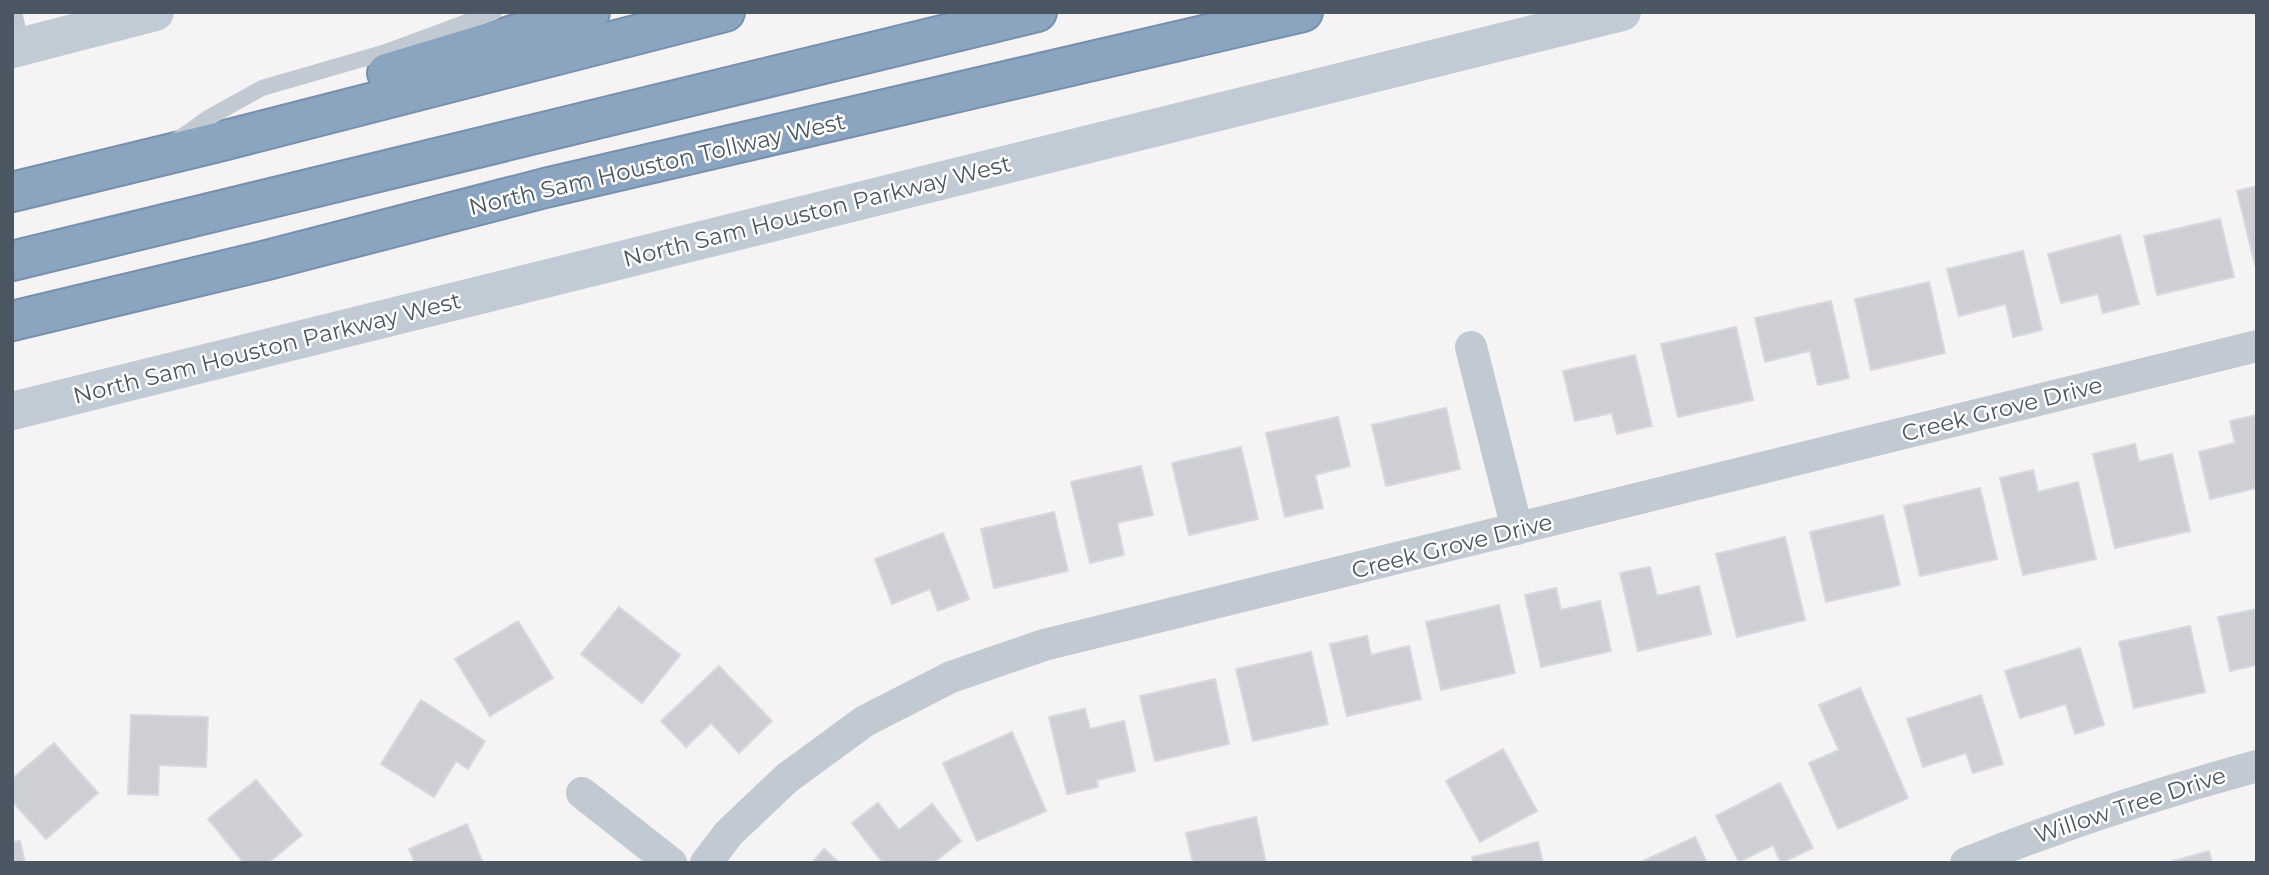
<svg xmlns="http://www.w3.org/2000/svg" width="2269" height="875" viewBox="0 0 2269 875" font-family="Montserrat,sans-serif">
	<rect width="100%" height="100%" fill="#f5f3f3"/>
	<!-- building -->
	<g fill="#cdcfd5" stroke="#d7d9de" stroke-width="2">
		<path d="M2257,186V265H2255L2237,191Z"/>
		<path d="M2220,219L2234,277L2157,295L2144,236Z"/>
		<path d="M2120,235L2139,304L2103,313L2098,294L2061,303L2048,254Z"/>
		<path d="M2023,251L2042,330L2013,337L2006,304L1959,316L1947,269Z"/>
		<path d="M1929,282L1945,353L1871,370L1855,299Z"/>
		<path d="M1831,301L1849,378L1818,385L1810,351L1765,362L1755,318Z"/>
		<path d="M1736,327L1753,400L1678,417L1661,344Z"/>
		<path d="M1635,355L1652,426L1617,434L1612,413L1575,421L1563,371Z"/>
		<path d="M1446,408L1460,469L1386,486L1372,425Z"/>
		<path d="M2257,415V488L2210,499L2199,452L2235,443L2230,421Z"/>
		<path d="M1338,417L1350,466L1315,475L1323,508L1285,517L1266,433Z"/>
		<path d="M2135,444L2139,462L2172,454L2190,531L2115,548L2093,454Z"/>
		<path d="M1241,447L1258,519L1189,535L1172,463Z"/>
		<path d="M1141,466L1153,515L1117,523L1124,555L1090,563L1071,482Z"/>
		<path d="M2033,470L2038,492L2078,482L2096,559L2023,575L2000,478Z"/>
		<path d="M1980,488L1997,559L1920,576L1904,506Z"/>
		<path d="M1054,512L1068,571L994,588L981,529Z"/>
		<path d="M1883,515L1900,585L1826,602L1810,532Z"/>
		<path d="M943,533L969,599L938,611L930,589L892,604L875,559Z"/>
		<path d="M1785,537L1805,620L1737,637L1716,554Z"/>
		<path d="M1650,567L1657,596L1699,586L1711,634L1638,651L1620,573Z"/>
		<path d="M1556,588L1561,610L1600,601L1611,651L1541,667L1525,595Z"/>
		<path d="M1499,605L1515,673L1441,690L1426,622Z"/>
		<path d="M619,607L680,655L642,703L581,654Z"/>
		<path d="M2257,609V665L2230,671L2218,617Z"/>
		<path d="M518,621L553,678L490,716L455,659Z"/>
		<path d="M2190,626L2205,692L2134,708L2119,642Z"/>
		<path d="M1367,636L1371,655L1409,646L1421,699L1347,716L1330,644Z"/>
		<path d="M2080,648L2104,725L2075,734L2066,704L2020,718L2005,671Z"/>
		<path d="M1311,652L1328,724L1253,741L1236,669Z"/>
		<path d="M719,666L772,721L739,753L711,723L686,747L661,721Z"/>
		<path d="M1215,679L1229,744L1155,761L1140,696Z"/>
		<path d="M1860,688L1908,798L1838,829L1809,763L1839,750L1819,705Z"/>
		<path d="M1981,695L2003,764L1973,773L1966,753L1923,767L1907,719Z"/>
		<path d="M421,700L485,741L468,769L456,761L434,797L381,764Z"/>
		<path d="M1085,709L1090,729L1124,721L1135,771L1097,780L1098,787L1067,794L1049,717Z"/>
		<path d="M131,715L208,717L206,767L159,765L158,795L128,794Z"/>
		<path d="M1012,732L1046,811L977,841L943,763Z"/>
		<path d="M54,743L98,793L46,839L12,801V779Z"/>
		<path d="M1503,749L1537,811L1480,842L1446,781Z"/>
		<path d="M256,780L302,835L268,863H244L208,819Z"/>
		<path d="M1780,783L1813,848L1781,863L1773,845L1739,862L1716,816Z"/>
		<path d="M878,803L899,830L932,804L961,841L933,863H883L852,823Z"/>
		<path d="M1256,817L1266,863H1193L1186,833Z"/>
		<path d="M467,824L483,863H415L409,849Z"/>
		<path d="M1695,837L1707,863H1639Z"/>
		<path d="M20,841L25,863H12V842Z"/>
		<path d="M1538,842L1543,863H1473L1472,857Z"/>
		<path d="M824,849L840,863H812Z"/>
		<path d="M2209,851L2212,863H2173V861Z"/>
	</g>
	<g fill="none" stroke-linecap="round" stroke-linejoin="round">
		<defs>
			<g id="highway">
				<path d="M387,73L590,12"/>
				<path d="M12,192L218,142L725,12"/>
				<path d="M12,261L1037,12"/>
				<path d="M12,321L267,260L545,188L1303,12"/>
			</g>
		</defs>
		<!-- highway casing -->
		<use href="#highway" stroke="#7690ad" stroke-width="42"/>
		<!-- lane -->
		<g stroke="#c1cad2" stroke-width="16">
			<path d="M14,12L22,46"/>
			<path d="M177,140L208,118L262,88L383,53L494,12"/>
		</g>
		<!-- street -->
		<g stroke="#c1cad2" stroke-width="32">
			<path d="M1471,347L1517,529"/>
			<path d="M582,793L671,863"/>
			<path d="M706,863L729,833L787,778L865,721L951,677L1044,645L2257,346"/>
			<path d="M1966,863C2061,825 2158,793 2257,766"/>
		</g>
		<!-- secondary -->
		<g stroke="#c1cbd6" stroke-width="38">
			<path d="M12,49L155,12"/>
			<path d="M12,411L1622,12"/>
		</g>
		<!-- highway -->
		<use href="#highway" stroke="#8ba5c1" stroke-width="38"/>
	</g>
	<g text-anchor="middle" stroke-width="5" stroke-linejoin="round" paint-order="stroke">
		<!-- street labels -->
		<g font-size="23" fill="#4a5661" stroke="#fff">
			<text transform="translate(657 164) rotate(-13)" y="8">North Sam Houston Tollway West</text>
			<text transform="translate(817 211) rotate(-14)" y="8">North Sam Houston Parkway West</text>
			<text transform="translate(267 348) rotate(-14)" y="8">North Sam Houston Parkway West</text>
			<text transform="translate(2002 409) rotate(-14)" y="8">Creek Grove Drive</text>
			<text transform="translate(1452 546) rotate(-14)" y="8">Creek Grove Drive</text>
			<text transform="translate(2130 805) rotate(-18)" y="8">Willow Tree Drive</text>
		</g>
	</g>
	<!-- border -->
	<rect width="2269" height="875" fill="none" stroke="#4a5661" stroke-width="28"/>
</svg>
